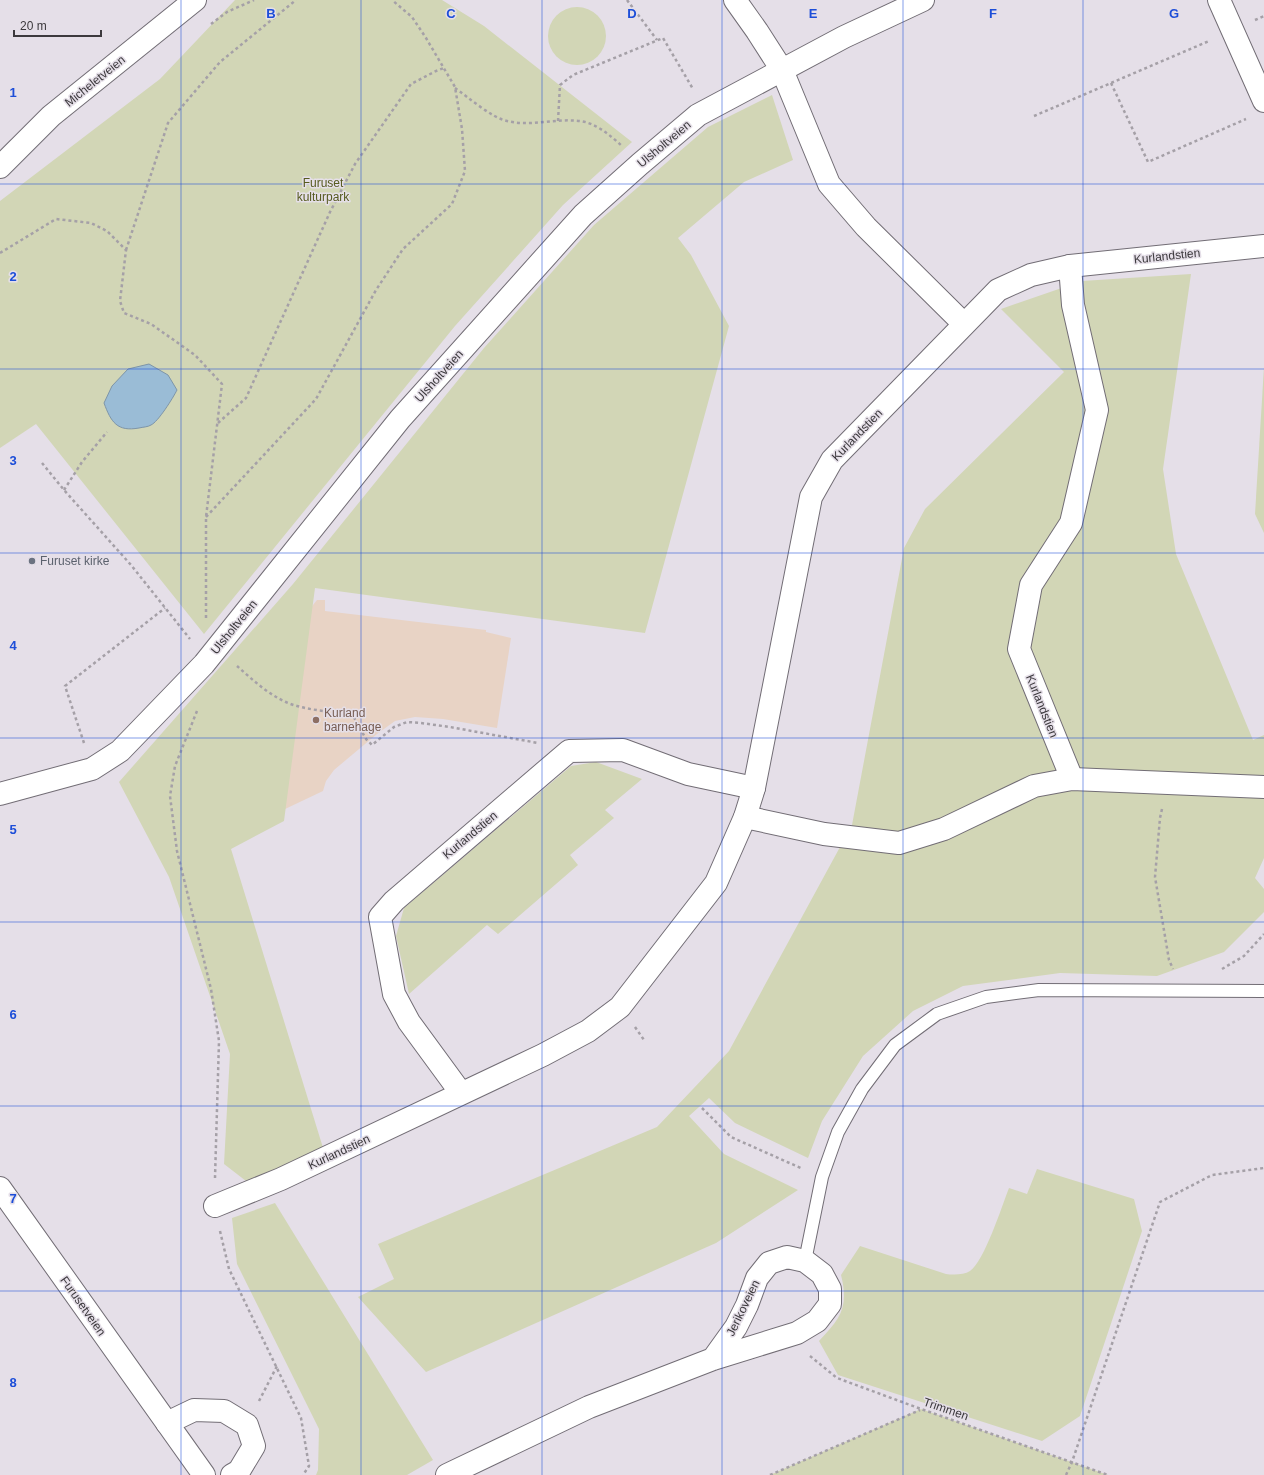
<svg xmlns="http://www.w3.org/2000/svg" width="1264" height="1475" viewBox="0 0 1264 1475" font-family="Helvetica,sans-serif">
	<rect width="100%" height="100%" fill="#e5dfe8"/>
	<!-- education -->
	<path fill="#e8d3c5" d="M317,600H325V611L486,630V632L511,638L497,728L443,719L415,717L395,721L377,734L334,770L326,781L323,791L220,840L257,675Z"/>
	<!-- green -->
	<g fill="#d2d6b6">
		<path d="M235,0H442L484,26L632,142L563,205L455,326L204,634L36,424L0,448V201L160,79Z"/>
		<circle cx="577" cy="36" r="29"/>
		<path d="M772,95L793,160L744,182L678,238L691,255L729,326L645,633L315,588L284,821L231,849L324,1151L263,1180L246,1181L224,1164L230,1054L169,877L119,782L293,584L484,348L594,225L708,127Z"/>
		<path d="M1191,274L1163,469L1176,554L1253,740L1264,735V858L1255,878L1264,889V912L1224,952L1157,976L1060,973L963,986L913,1011L863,1056L822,1121L808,1158L735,1123L709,1098L689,1116L724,1154L798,1190L716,1243L426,1372L358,1297L394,1279L378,1244L657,1127L729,1051L852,825L904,548L925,509L1064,372L1001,309L1082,281Z"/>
		<path d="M1264,367V533L1255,514Z"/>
		<path d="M596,762L642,779L605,810L614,818L570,855L578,865L498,934L487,925L409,994L396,936L404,908L571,766Z"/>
		<path d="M1037,1169L1134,1199L1142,1231L1080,1416L1042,1441L838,1375L819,1341C841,1318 849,1307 841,1275L860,1246L946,1274C953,1275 964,1275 970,1271C984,1262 1002,1206 1009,1188L1027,1194Z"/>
		<path d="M275,1203L433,1460L407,1475H316L318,1470L319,1429L237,1264L232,1218Z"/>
		<path d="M921,1409L1108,1475H770Z"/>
	</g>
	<!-- water -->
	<path fill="#9abcd6" stroke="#7e95a8" d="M149,364L168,375L177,390C173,398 158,422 151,425C148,427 143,427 139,428C117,432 111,422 104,403L112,386L128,369Z"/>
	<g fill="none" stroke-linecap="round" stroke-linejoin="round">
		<defs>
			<path id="lane" d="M805,1261L822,1177L838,1132L862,1089L895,1045L937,1014L986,997L1039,990L1264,991"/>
			<g id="street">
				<path d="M735,0L757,31L782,70L829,184L866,227L964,324"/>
				<path d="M1219,0L1264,101"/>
				<path d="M0,167L51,116L195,0"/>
				<path d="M1070,266L1073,305L1097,410L1071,523L1031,585L1019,649L1072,779"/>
				<path d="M0,794L92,769L120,751L204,664L400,419L583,215L640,164L698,115L844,37L923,0"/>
				<path d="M745,817L824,834L899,843L944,829L1034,786L1072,779L1264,787"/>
				<path d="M461,1093L409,1022L394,994L380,917L394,901L569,751L623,750L688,774L754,788"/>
				<path d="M0,1188L204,1475"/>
				<path d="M215,1206L281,1179L543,1055L588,1031L620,1007L716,883L745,817L754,788L811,497L832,460L998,290L1031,275L1070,266L1264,246"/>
				<path d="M167,1423L194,1410L224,1411L247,1425L254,1446L239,1471L232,1475"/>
			</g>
			<path id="secondary" d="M447,1475L589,1407L713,1359L797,1333L817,1321L830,1304V1289L822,1274L805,1261L787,1257L769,1263L757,1278L747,1305L736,1327L713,1359"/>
		</defs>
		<!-- lane casing -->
		<use href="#lane" stroke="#726d75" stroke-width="14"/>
		<!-- street casing -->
		<use href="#street" stroke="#726d75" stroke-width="24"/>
		<!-- secondary casing -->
		<use href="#secondary" stroke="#726d75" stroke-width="24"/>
		<!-- path -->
		<g stroke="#a5a0a7" stroke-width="2.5" stroke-dasharray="3 3" stroke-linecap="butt">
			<path d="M627,0L657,40"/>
			<path d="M1255,20L1264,16"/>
			<path d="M211,24L227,12L254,0"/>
			<path d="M1111,83L1148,162L1246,119"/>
			<path d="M455,88C468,97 492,118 507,121C532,127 555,118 580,121C596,123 611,136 622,146"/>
			<path d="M1034,116L1209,41"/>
			<path d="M558,121L560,85L573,75L663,38L693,89"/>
			<path d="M126,250L168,123L220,62L296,0"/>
			<path d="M0,253L56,219L91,223L107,231L126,250L120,301L124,313L151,324L195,355L222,384L206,517V618"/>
			<path d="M218,423L246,398L330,212L355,164L411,84L436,71L444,68"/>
			<path d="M42,463L64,490L131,565L190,639"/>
			<path d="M64,490L82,462L107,432"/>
			<path d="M206,517L316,399L376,290L403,249L452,204L465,171L462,129L455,87L426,38L412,17L392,0"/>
			<path d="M237,666C254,681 274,700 297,706C315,711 334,712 352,714L366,739L372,745L394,727L407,722L421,723L450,727L538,743"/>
			<path d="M197,711L175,766L170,796L177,851L211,989L219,1041L215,1178"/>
			<path d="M84,743L65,686L165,608"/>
			<path d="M1162,809L1160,818L1155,877L1169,960L1173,969"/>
			<path d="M1222,969L1244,956L1264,934"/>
			<path d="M635,1027L644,1040"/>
			<path d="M702,1108L731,1137L803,1169"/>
			<path d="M220,1231L229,1269L301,1418L309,1466L303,1475"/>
			<path d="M810,1356L837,1378L921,1409L1108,1475"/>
			<path d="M259,1401L277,1366"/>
			<path d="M770,1475L920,1410"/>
			<path d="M1066,1475L1072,1462L1160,1202L1212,1175L1264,1168"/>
		</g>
		<!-- lane -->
		<use href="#lane" stroke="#fff" stroke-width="12"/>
		<!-- street -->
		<use href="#street" stroke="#fff" stroke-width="22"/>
		<!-- secondary -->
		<use href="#secondary" stroke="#fff" stroke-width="22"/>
	</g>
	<!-- grid -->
	<path fill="none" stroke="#1d4ed8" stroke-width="1" stroke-opacity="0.55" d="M181,0V1475M361,0V1475M542,0V1475M722,0V1475M903,0V1475M1083,0V1475M0,184H1264M0,369H1264M0,553H1264M0,738H1264M0,922H1264M0,1106H1264M0,1291H1264"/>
	<!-- markers -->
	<circle fill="#6b7280" stroke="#e5dfe8" stroke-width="1.5" cx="32" cy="561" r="4"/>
	<circle fill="#8d6e63" stroke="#e5dfe8" stroke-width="1.5" cx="316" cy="720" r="4"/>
	<g text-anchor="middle" stroke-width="3" stroke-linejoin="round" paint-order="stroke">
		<!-- street labels -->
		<g font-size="12" fill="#3c393d" stroke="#e5dfe8">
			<text transform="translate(95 81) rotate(-39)" y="4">Micheletveien</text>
			<text transform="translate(664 144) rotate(-40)" y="4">Ulsholtveien</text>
			<text transform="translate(1167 256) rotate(-6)" y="4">Kurlandstien</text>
			<text transform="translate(439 376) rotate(-48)" y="4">Ulsholtveien</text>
			<text transform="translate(857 435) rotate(-46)" y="4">Kurlandstien</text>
			<text transform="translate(234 627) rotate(-51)" y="4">Ulsholtveien</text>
			<text transform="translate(1042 706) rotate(68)" y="4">Kurlandstien</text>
			<text transform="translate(470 835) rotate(-40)" y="4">Kurlandstien</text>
			<text transform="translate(339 1152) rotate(-25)" y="4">Kurlandstien</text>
			<text transform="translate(83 1306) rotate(55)" y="4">Furusetveien</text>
			<text transform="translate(743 1308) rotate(-64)" y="4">Jerikoveien</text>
			<text transform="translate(946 1409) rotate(19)" y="4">Trimmen</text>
		</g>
		<!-- park labels -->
		<g font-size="12" fill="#565b1f" stroke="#e5dfe8">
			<text x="323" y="187">Furuset<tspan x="323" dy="14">kulturpark</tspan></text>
		</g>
		<!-- worship labels -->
		<g font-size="12" fill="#5b616d" stroke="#e5dfe8" text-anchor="start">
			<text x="40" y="565">Furuset kirke</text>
		</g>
		<!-- education labels -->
		<g font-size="12" fill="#785e54" stroke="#e5dfe8" text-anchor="start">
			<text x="324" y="717">Kurland<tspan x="324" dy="14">barnehage</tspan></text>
		</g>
	</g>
	<g font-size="13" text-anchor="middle" font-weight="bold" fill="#1d4ed8" stroke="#e5dfe8" stroke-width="3" stroke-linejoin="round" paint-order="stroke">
		<text x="271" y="18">B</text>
		<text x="451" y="18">C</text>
		<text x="632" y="18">D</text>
		<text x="813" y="18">E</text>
		<text x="993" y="18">F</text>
		<text x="1174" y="18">G</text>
		<text x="13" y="97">1</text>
		<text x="13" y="281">2</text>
		<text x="13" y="465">3</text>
		<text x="13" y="650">4</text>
		<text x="13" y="834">5</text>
		<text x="13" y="1019">6</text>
		<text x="13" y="1203">7</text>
		<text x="13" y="1387">8</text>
	</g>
	<!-- scale -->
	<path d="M14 30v6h87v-6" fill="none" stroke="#3c393d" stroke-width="2"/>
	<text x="20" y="30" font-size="12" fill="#3c393d" stroke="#e5dfe8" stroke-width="3" paint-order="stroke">20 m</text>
</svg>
